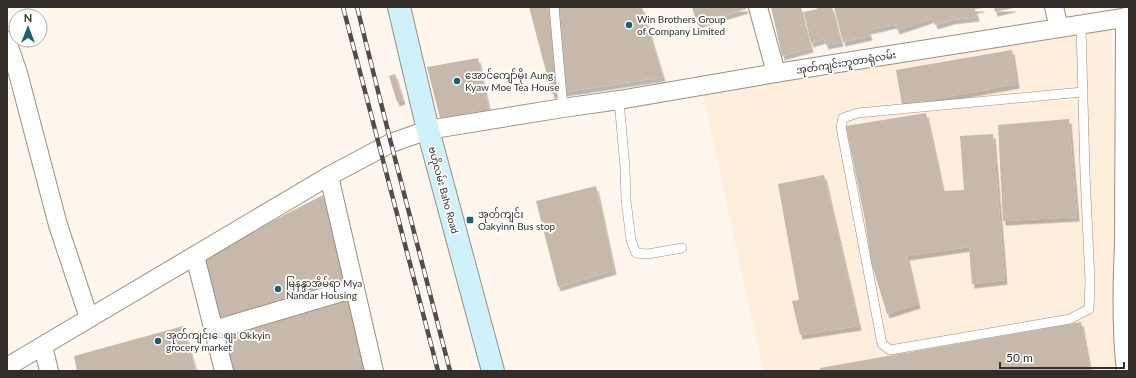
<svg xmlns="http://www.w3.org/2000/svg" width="1136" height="378" viewBox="0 0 1136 378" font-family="Lato,'Noto Sans Myanmar',sans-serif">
	<defs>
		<filter id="shadow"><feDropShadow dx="2.5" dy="4.5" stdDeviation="0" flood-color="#0004"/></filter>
	</defs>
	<rect width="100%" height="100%" fill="#fff7ed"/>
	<!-- built -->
	<path fill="#fdeedd" d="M1112,27L1118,371H763L703,95Z"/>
	<!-- building -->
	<g fill="#c6b9ab" filter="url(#shadow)">
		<path d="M529,7H642L663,77L552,94Z"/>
		<path d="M692,7H745L746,9L697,24Z"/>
		<path d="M771,7H801L811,48L782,56Z"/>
		<path d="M816,7H832L841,42L826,45L824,39L811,43L804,12L817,9Z"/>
		<path d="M834,7H982V8L975,9L977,17L952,20L935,25L933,18L897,30L895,24L868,30L870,36L843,42Z"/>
		<path d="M994,7H1013V8L995,12Z"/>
		<path d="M1012,50L1017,84L902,105L896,70Z"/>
		<path d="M478,58L489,110L440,118L427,67Z"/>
		<path d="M395,74L403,100L397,102L389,76Z"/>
		<path d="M926,113L943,191L964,190L960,136L993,134L1005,280L972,284L969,247L907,256L918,304L887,314L871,261L865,220L846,126Z"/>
		<path d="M1069,119L1077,217L1003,221L998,125Z"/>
		<path d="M824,175L859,326L800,335L792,301L799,300L778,184Z"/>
		<path d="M596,186L614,270L558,287L536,201Z"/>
		<path d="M323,195L365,371H231L203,257Z"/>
		<path d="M1081,322L1090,371H820V368Z"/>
		<path d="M183,326L196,371H77L74,356Z"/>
	</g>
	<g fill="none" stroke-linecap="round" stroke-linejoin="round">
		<defs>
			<g id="service">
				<path d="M554,7L563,108"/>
				<path d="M1081,25L1085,174L1090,281L1089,309L1070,319L890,350L882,344L841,127L843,118L858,113L1083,92"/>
				<path d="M619,100L625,168L626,200L631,240L636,253L648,254L682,248"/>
			</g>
			<g id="minor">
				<path d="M758,7L776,73"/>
				<path d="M1054,7L1059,28"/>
				<path d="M1125,17L1124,245C1122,287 1121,329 1126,371"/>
				<path d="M7,41L18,73L58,225L89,318"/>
				<path d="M329,176L374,371"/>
				<path d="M195,256L224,371"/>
				<path d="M214,330L355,288"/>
				<path d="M43,346L49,371"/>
				<path d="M7,367L329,176L391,143L428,130L563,108L619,100L776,73L1129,17"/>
			</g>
			<path id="secondary" d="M399,7L428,130L493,371"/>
		</defs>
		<!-- service casing -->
		<use href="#service" stroke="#9a8e80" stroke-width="10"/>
		<!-- minor casing -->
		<use href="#minor" stroke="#9a8e80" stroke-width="20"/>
		<!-- secondary casing -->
		<use href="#secondary" stroke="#9a8e80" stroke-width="24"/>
		<!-- service -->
		<use href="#service" stroke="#fff" stroke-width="9"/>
		<!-- minor -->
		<use href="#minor" stroke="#fff" stroke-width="18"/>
		<!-- secondary -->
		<use href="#secondary" stroke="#cff1fc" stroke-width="22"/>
		<defs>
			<g id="rail">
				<path d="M343,7L438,371"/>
				<path d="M357,7L391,143L450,371"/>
			</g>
		</defs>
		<!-- rail casing -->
		<use href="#rail" stroke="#534d48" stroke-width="4.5"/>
		<!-- rail -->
		<use href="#rail" stroke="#fff" stroke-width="3" stroke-dasharray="9" stroke-linecap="butt"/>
	</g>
	<!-- markers -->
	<g fill="#1d6074" stroke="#fff" stroke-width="1.5">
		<circle cx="629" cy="25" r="4"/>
		<circle cx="457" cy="81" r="4"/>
		<rect x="466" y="216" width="8" height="8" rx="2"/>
		<circle cx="278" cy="289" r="4"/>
		<circle cx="158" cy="341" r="4"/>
	</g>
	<g text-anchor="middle" stroke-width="3.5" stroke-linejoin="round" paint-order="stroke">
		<!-- poi labels -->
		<g font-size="10" fill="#332e29" stroke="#fff" text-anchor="start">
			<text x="637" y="23">Win Brothers Group<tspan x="637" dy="12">of Company Limited</tspan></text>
			<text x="465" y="79">အောင်ကျော်မိုး Aung<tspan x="465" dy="12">Kyaw Moe Tea House</tspan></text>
			<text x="478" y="218">အုတ်ကျင်း<tspan x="478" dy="12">Oakyinn Bus stop</tspan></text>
			<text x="286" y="287">မြနန္ဒာအိမ်ရာ Mya<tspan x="286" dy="12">Nandar Housing</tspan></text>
			<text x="166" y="339">အုတ်ကျင်းေစျး Okkyin<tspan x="166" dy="12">grocery market</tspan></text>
		</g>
		<!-- street labels -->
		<g font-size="10" fill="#332e29" stroke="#fff">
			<text transform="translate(846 62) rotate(-9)" y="4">အုတ်ကျင်းဘူတာရုံလမ်း</text>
			<text transform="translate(444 190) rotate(75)" y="4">ဗဟိုလမ်း Baho Road</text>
		</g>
	</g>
	<!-- border -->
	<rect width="1136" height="378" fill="none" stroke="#332e29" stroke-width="16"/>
	<!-- north arrow -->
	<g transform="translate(28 28)"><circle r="19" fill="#ffffff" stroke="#adaba9"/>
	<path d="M0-3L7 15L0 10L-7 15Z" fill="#1d6074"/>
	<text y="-6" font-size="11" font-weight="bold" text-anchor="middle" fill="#332e29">N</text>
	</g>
	<!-- scale -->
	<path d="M1000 362v6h124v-6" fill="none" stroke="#332e29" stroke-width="2"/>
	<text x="1006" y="362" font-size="12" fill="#332e29" stroke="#ffffff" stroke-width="3" paint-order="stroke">50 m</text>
</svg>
